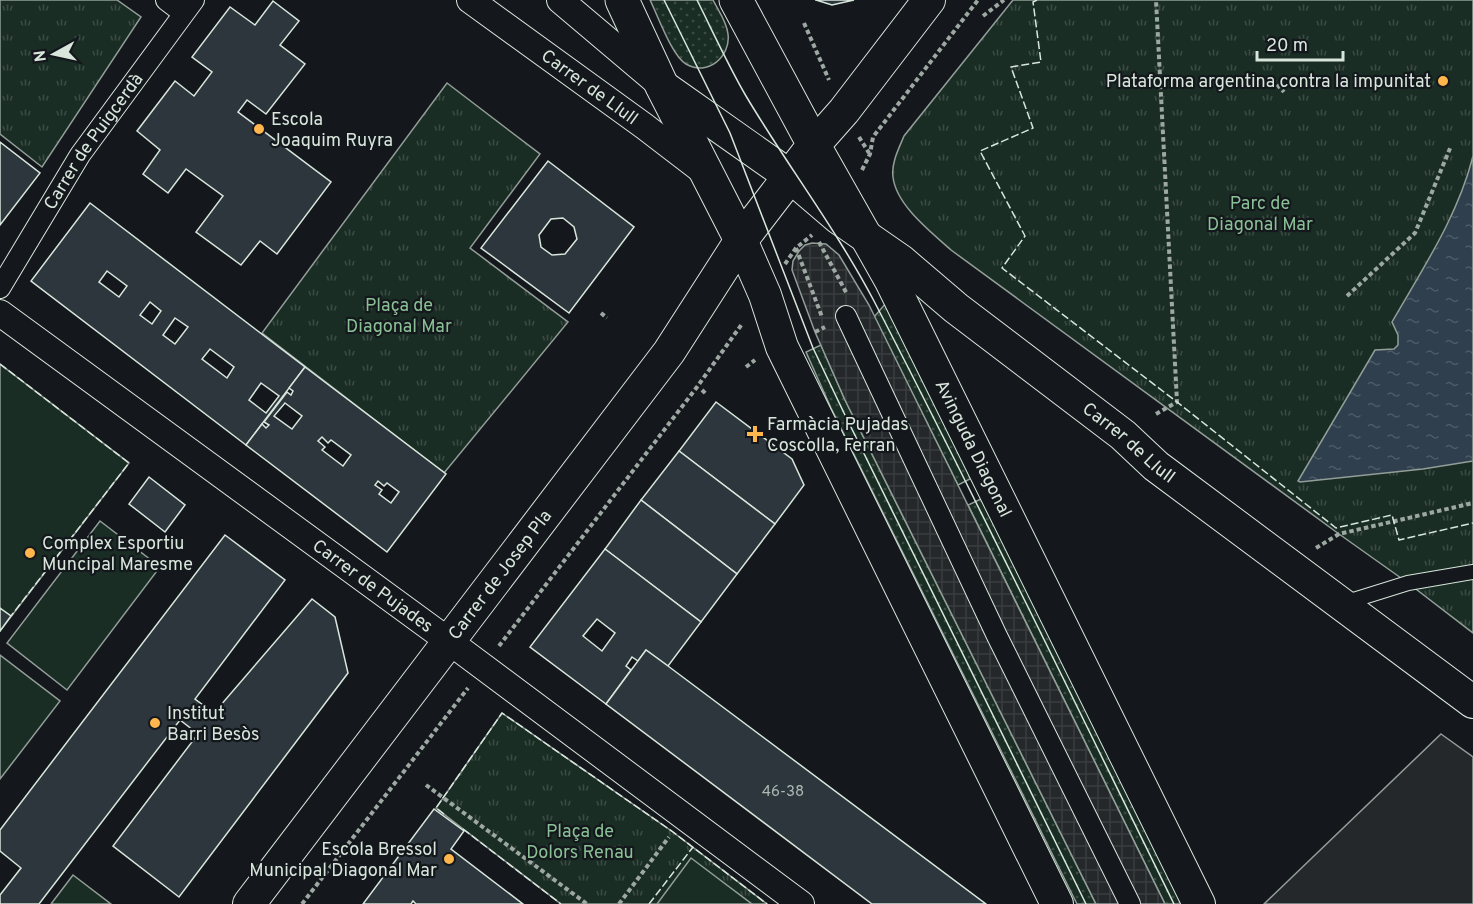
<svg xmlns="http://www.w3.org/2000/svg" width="1473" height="904" viewBox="0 0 1473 904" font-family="Overpass,sans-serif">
	<defs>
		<pattern id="grass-dots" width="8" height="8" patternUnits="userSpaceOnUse" patternTransform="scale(1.5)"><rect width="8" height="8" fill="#1a2d24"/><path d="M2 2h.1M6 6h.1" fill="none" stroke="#3b4b43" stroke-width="1.8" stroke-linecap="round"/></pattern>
		<pattern id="park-tufts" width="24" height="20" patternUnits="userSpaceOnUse" patternTransform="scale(1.5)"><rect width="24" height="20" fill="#1a2d24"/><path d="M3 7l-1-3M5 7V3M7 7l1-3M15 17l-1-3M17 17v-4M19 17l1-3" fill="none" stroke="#3b4b43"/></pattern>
		<pattern id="plaza-grid" width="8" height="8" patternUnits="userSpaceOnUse" patternTransform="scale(1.5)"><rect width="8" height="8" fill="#24282b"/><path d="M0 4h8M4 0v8" fill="none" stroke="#393d3f"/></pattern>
		<pattern id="water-ripples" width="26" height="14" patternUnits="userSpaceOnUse" patternTransform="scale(1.5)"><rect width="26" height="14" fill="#2f3f4d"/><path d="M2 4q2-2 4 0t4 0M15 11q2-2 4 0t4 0" fill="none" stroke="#4c5b66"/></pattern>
	</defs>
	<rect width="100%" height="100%" fill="#14181c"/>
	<!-- grass -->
	<g fill="url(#grass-dots)" stroke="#939e99" stroke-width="1.5">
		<path d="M650,0H713C718,10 727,22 728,34C731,56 708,77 686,64C672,56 658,16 650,0Z"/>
		<path d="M886,303L972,478L958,485L874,317Z"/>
		<path d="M821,345L845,400L1096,904H1077L831,408L806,352Z"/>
		<path d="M983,498L1183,904H1165L968,505Z"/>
	</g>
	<!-- park -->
	<g fill="url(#park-tufts)" stroke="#939e99" stroke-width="1.5">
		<path d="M0,0H117L141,17L42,167L0,134Z"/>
		<path d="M1013,0H1473V633L1408,583L1339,534L951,250C931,232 896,205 893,177C891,163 899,148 904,136Z"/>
		<path d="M447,83L540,154L470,248L568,322L444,473L262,333Z"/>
		<path d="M502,713L673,832L767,904H561L436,808Z"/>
	</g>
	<!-- garden -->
	<g fill="#1a2d24" stroke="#939e99" stroke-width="1.5">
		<path d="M0,364L129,463L0,631Z"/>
		<path d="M100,521L160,567L67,690L7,643Z"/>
		<path d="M0,655L60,701L0,779Z"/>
		<path d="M691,858L752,904H657Z"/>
		<path d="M73,875L111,904H51Z"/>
	</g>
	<!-- parking -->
	<path fill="#24282b" stroke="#939e99" stroke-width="1.5" d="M1441,734L1473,757V904H1264Z"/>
	<!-- plaza -->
	<path fill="url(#plaza-grid)" stroke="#939e99" stroke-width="1.5" d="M812,243L826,244L839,255L869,305L1165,904H1096L845,400L815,332L792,270L793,261L799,251L805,245Z"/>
	<!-- water -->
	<path fill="url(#water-ripples)" stroke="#939e99" stroke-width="1.5" d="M1473,156V461L1423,469L1300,482L1298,481L1375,350L1394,349L1398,345V335L1392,322C1423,268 1458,216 1473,156Z"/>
	<!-- building -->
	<g fill="#2c363c" stroke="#d8e6dc" stroke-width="1.5" fill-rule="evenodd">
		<path d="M816,0H815H854L832,5Z"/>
		<path d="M273,1L299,21L280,45L305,64L266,114L247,100L238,112L331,182L277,254L260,241L241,265L196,232L223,196L186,169L168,193L143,174L160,150L137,131L175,81L194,96L212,72L192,57L230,7L255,25Z"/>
		<path d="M0,142L40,173L0,225Z"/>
		<path d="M548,161L634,227L569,313L481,248ZM563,218L574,227L577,239L565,254L552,255L541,247L539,235L551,219Z"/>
		<path d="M90,203L305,367L246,445L31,281ZM107,271L127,286L119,297L99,282ZM150,302L161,311L152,324L140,315ZM175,318L188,327L175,344L163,335ZM210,349L234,367L227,378L202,359ZM261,383L279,396L266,413L249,400Z"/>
		<path d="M305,367L446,474L387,552L246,445L262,424L266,428L269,425L264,422L287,392L291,395L293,391L289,388ZM285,403L302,416L292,429L274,416ZM322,437L328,443L331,440L351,455L343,466L322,450L325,447L318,441ZM378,481L384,486L387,483L399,492L391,503L379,494L382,490L375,485Z"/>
		<path d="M716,402L792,459L804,485L775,524L679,451Z"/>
		<path d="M679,451L775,524L737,574L641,500Z"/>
		<path d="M149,477L185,505L165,532L129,504Z"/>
		<path d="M641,500L737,574L701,622L605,549Z"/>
		<path d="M225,535L285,580L195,699L214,713L312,599L335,617L348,673L179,897L113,846L198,734L180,720L39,904H0V895L21,868L0,851V830Z"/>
		<path d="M605,549L701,622L668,666L646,650L638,661L632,657L626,666L631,670L606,704L530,647ZM597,619L615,633L602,651L583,636Z"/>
		<path d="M0,608L11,616L0,631Z"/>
		<path d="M646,650L668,666L986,904H872L606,704Z"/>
		<path d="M434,809L464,831L451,849L523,904H416L413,901L411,904H363Z"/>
	</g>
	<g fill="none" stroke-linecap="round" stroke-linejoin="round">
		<defs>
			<path id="service" d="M1344,603L1408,583L1473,572"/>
			<g id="pedestrian">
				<path d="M166,0L183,13"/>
				<path id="s1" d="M0,288L80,155L194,0"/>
				<path d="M846,316L997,636L1130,904"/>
			</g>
			<g id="minor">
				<path id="s2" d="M470,0L644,126L704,172"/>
				<path d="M560,0L657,82"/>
				<path id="s3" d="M0,313L450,642L801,904"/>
			</g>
			<g id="tertiary">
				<path id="s4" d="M929,0L844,111L814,145L890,279L1199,904"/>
				<path id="s5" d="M662,86L791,177L839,218L901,261L956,308L1123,435L1156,466L1473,702"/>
				<path d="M741,240L765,295L782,347L1057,904"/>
				<path id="s6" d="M249,904L669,352L741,240"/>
			</g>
			<path id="secondary" d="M622,0L662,86L741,240L814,145L736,0"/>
		</defs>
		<!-- service casing -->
		<use href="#service" stroke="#d8e6dc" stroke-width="16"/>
		<!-- pedestrian casing -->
		<use href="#pedestrian" stroke="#d8e6dc" stroke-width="22"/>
		<!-- minor casing -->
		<use href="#minor" stroke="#d8e6dc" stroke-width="28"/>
		<!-- tertiary casing -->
		<use href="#tertiary" stroke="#d8e6dc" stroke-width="34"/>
		<!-- secondary casing -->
		<use href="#secondary" stroke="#d8e6dc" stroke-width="35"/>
		<!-- path -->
		<g stroke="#9da8a2" stroke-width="4" stroke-dasharray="4.5 3" stroke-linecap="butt">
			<path d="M983,16L1004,0"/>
			<path d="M804,23L829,80"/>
			<path d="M1272,79L1284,92"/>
			<path d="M859,137L869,153"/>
			<path d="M862,170L870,154L873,137L978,0"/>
			<path d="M819,242L847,294"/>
			<path d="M796,248L822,317"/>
			<path d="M785,264L796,248L812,235"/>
			<path d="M1347,296L1415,233L1451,146"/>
			<path d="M601,313L607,318"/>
			<path d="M815,332L825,327"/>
			<path d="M746,367L755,360"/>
			<path d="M702,390L707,395"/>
			<path d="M1156,414L1177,402L1156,0"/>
			<path d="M1316,548L1339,534L1473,503"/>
			<path d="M499,646L697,387L742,324"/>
			<path d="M426,785L587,904"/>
			<path d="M302,904L468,688"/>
			<path d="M619,904L669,837"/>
		</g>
		<!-- service -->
		<use href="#service" stroke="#14181c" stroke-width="14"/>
		<!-- pedestrian -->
		<use href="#pedestrian" stroke="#14181c" stroke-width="20"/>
		<!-- minor -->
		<use href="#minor" stroke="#14181c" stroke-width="26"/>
		<!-- tertiary -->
		<use href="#tertiary" stroke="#14181c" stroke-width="32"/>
		<!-- secondary -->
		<use href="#secondary" stroke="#14181c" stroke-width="33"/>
		<!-- tram -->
		<g stroke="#d8e6dc" stroke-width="1.5">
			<path d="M664,0L730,133L813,348L844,413L1086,904"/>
			<path d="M697,0C713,32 728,65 746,96C787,165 836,229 874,301C977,500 1075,703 1174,904"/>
		</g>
		<!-- fence -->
		<g stroke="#d8e6dc" stroke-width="1.5" stroke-dasharray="8 3" stroke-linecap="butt">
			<path d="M1037,0L1033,2L1041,62L1011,67L1033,128L980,151L1025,236L1002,268L1177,402L1336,528L1392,515L1399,540L1473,523"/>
			<path d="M0,364L129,463L11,616"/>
			<path d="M444,814L436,808L502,713L673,832L767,904"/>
			<path d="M463,829L561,904"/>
			<path d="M649,904L693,847"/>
		</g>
	</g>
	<!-- markers -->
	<g fill="#ffb74d" stroke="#14181c" stroke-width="2">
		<circle cx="1443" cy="81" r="6"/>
		<circle cx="259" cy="129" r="6"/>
		<path d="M752 425h6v6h6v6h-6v6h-6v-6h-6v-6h6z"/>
		<circle cx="30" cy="553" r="6"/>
		<circle cx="155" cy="723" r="6"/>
		<circle cx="449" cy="859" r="6"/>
	</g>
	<g text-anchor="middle" stroke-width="4.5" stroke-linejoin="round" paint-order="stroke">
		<!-- number labels -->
		<g font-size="15" fill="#adbab4">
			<text x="783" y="796">46-38</text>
		</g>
		<!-- poi labels -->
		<g font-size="18" fill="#d8e6dc" stroke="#14181c" text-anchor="start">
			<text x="1431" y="87" text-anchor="end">Plataforma argentina contra la impunitat</text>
			<text x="271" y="125">Escola<tspan x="271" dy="21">Joaquim Ruyra</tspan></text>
			<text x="767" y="430">Farmàcia Pujadas<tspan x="767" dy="21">Coscolla, Ferran</tspan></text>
			<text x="42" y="549">Complex Esportiu<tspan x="42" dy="21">Muncipal Maresme</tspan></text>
			<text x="167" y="719">Institut<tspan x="167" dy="21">Barri Besòs</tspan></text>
			<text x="437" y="855" text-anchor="end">Escola Bressol<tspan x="437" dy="21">Municipal Diagonal Mar</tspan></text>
		</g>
		<!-- street labels -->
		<g font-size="18" fill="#d8e6dc" stroke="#14181c">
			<text dy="6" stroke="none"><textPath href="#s2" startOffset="148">Carrer de Llull</textPath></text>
			<text dy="6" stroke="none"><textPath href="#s1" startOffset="174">Carrer de Puigcerdà</textPath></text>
			<text dy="6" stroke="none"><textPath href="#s5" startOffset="588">Carrer de Llull</textPath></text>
			<text dy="6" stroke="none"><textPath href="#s4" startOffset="528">Avinguda Diagonal</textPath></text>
			<text dy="6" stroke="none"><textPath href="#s6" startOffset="414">Carrer de Josep Pla</textPath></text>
			<text dy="6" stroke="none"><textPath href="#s3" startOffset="462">Carrer de Pujades</textPath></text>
		</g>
		<!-- park labels -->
		<g font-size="18" fill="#8ac095" stroke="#14181c">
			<text x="1260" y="209">Parc de<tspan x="1260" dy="21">Diagonal Mar</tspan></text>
			<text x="399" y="311">Plaça de<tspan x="399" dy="21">Diagonal Mar</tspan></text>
			<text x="580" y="837">Plaça de<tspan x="580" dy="21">Dolors Renau</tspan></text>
		</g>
	</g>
	<!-- north arrow -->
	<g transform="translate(54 54) rotate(262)" stroke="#14181c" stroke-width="4.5" paint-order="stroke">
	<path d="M0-4.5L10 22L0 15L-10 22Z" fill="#d8e6dc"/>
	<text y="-9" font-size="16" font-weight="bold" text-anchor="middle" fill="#d8e6dc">N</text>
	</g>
	<!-- scale -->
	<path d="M1257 51v9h86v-9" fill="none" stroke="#d8e6dc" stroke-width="3"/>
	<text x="1266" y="51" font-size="18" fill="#d8e6dc" stroke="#14181c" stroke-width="4.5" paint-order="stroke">20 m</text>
</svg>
